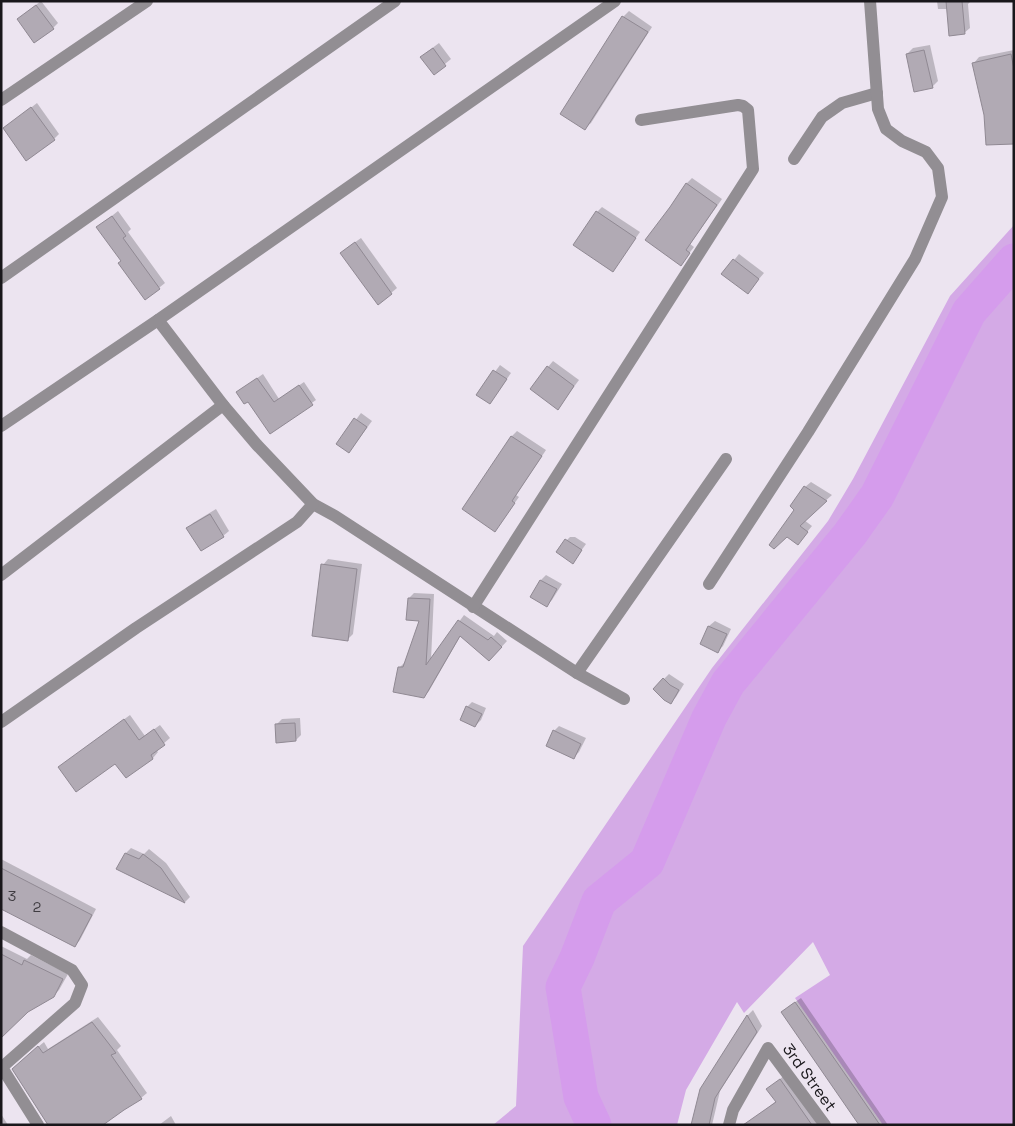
<svg xmlns="http://www.w3.org/2000/svg" width="1015" height="1126" viewBox="0 0 1015 1126" font-family="'Space Grotesk',sans-serif">
	<rect width="100%" height="100%" fill="#ece4f0"/>
	<!-- green -->
	<path fill="#d4aae6" d="M1014,225V1125H883L795,998L830,975L813,942L744,1013L737,1002L686,1090L677,1125H493L516,1106L523,946L712,668L828,521L853,479L950,296Z"/>
	<!-- shadow -->
	<g fill="#0003">
		<path d="M41,1L58,23L53,28L24,14Z"/>
		<path d="M937,1H971L968,4L970,28L964,33L947,9H938Z"/>
		<path d="M629,11L652,27L591,123L585,128L623,17Z"/>
		<path d="M439,43L451,59L434,73L427,52Z"/>
		<path d="M930,45L938,81L932,87L907,54L913,48Z"/>
		<path d="M1014,50V142L985,115L974,63L979,57Z"/>
		<path d="M37,103L59,134L54,139L5,128Z"/>
		<path d="M692,178L722,199L690,244L694,247L681,264L671,208L687,183Z"/>
		<path d="M602,207L640,232L613,270L597,212Z"/>
		<path d="M118,211L131,229L128,232L165,283L145,299L122,261L98,227Z"/>
		<path d="M361,238L397,288L391,293L347,248Z"/>
		<path d="M739,254L764,273L747,293L723,274Z"/>
		<path d="M553,361L579,380L558,408L548,367Z"/>
		<path d="M500,365L511,373L490,403L478,395Z"/>
		<path d="M263,374L279,399L304,382L316,400L270,432L248,400L237,392Z"/>
		<path d="M361,413L372,421L349,452L338,444Z"/>
		<path d="M517,431L546,450L516,495L519,497L495,530L463,509L512,436Z"/>
		<path d="M811,482L832,495L804,520L812,526L798,543L787,536L805,487Z"/>
		<path d="M216,509L229,531L223,536L201,550L188,529L193,523Z"/>
		<path d="M570,537H575L586,544L573,562L564,543Z"/>
		<path d="M328,559L362,564L353,634L347,640L323,565Z"/>
		<path d="M546,575L562,584L552,600L547,605L532,597L541,580Z"/>
		<path d="M414,593L434,594L431,660L464,615L494,636L497,632L507,641L495,654L461,635L429,691L424,697L400,667L405,662L421,619L409,598Z"/>
		<path d="M715,621L731,629L723,646L718,651L701,643L709,626Z"/>
		<path d="M669,674L684,684L676,697L671,702L654,689Z"/>
		<path d="M472,702L486,708L481,720L475,726L467,707Z"/>
		<path d="M130,715L145,736L160,725L170,738L156,750L158,752L153,758L126,777L116,762L59,767Z"/>
		<path d="M300,718L301,735L296,740L276,725L282,719Z"/>
		<path d="M559,726L586,738L579,752L574,757L554,731Z"/>
		<path d="M131,848L144,854L149,849L166,863L190,897L185,902L118,869L126,853Z"/>
		<path d="M1,859L96,909L80,940L75,946L1,907Z"/>
		<path d="M1,946L27,959L31,955L68,974L59,990L53,996L28,1011L1,1036Z"/>
		<path d="M801,998L888,1125H860L788,1007Z"/>
		<path d="M753,1010L762,1026L720,1091L712,1125H692L701,1089L748,1015Z"/>
		<path d="M98,1017L121,1046L117,1050L147,1093L141,1098L19,1063L44,1042L48,1049Z"/>
		<path d="M786,1074L821,1125H762L756,1117L776,1101L768,1089Z"/>
		<path d="M1,1114L8,1125H1Z"/>
		<path d="M171,1116L176,1125H159Z"/>
	</g>
	<g fill="none" stroke-linecap="round" stroke-linejoin="round">
		<!-- river -->
		<path stroke="#d59cec" stroke-width="35" d="M594,1125L581,1097L563,987L577,958L599,901L647,862L709,718L728,683L850,534L877,496L969,312L1014,261"/>
	</g>
	<!-- building -->
	<g fill="#b1aab4" stroke="#908993">
		<path d="M946,1H962L965,34L949,36Z"/>
		<path d="M36,5L54,29L34,43L17,19Z"/>
		<path d="M622,16L648,32L585,130L560,114Z"/>
		<path d="M433,48L446,66L434,75L420,57Z"/>
		<path d="M924,50L933,88L914,92L906,54Z"/>
		<path d="M1011,54L1014,69V144L986,145L984,115L972,63Z"/>
		<path d="M31,107L55,140L26,161L3,128Z"/>
		<path d="M686,183L717,205L686,250L690,253L681,266L645,240L670,207Z"/>
		<path d="M596,211L636,238L613,272L573,245Z"/>
		<path d="M112,216L126,236L123,238L160,289L145,300L118,263L121,261L96,227Z"/>
		<path d="M355,242L392,294L378,305L340,253Z"/>
		<path d="M733,259L759,279L748,294L721,274Z"/>
		<path d="M547,366L574,386L558,410L530,389Z"/>
		<path d="M493,370L507,379L490,404L476,395Z"/>
		<path d="M257,378L274,402L299,385L313,405L270,434L248,402L244,404L236,392Z"/>
		<path d="M354,418L367,427L349,453L336,444Z"/>
		<path d="M511,436L542,456L512,501L515,503L495,532L462,509Z"/>
		<path d="M804,486L827,501L800,526L808,532L798,545L787,537L774,549L769,545L794,510L790,506Z"/>
		<path d="M210,514L224,537L201,551L186,528Z"/>
		<path d="M565,539L582,550L573,564L556,552Z"/>
		<path d="M321,564L357,569L348,641L312,636Z"/>
		<path d="M540,580L557,589L547,607L530,597Z"/>
		<path d="M408,598L430,599L426,665L458,620L488,640L491,637L502,647L489,661L460,636L424,698L393,692L398,667H403L419,621L406,620Z"/>
		<path d="M708,626L727,634L718,653L700,644Z"/>
		<path d="M663,678L670,685L679,690L671,704L664,700L653,689Z"/>
		<path d="M466,706L482,714L475,727L460,720Z"/>
		<path d="M124,719L139,740L154,729L165,745L151,755L153,759L126,778L115,764L76,792L58,767Z"/>
		<path d="M295,723L296,741L276,743L275,724Z"/>
		<path d="M553,730L581,744L574,759L546,746Z"/>
		<path d="M125,853L139,859L143,854L161,868L185,903L116,869Z"/>
		<path d="M1,868L92,915L75,947L1,909Z"/>
		<path d="M1,954L22,965L24,960L63,979L54,997L28,1012L1,1038Z"/>
		<path d="M795,1002L854,1087L880,1125H859L781,1012Z"/>
		<path d="M747,1015L757,1032L715,1098L709,1125H691L700,1089Z"/>
		<path d="M92,1022L116,1053L111,1055L142,1099L124,1110L103,1125H48L12,1069L38,1046L43,1053Z"/>
		<path d="M780,1079L812,1125H743L776,1102L766,1089Z"/>
	</g>
	<g fill="none" stroke-linecap="round" stroke-linejoin="round">
		<!-- minor -->
		<g stroke="#928e93" stroke-width="12">
			<path d="M1,100L147,1"/>
			<path d="M794,159L822,117L842,103L877,93"/>
			<path d="M1,278L395,1"/>
			<path d="M158,320L223,405L257,445L313,504L335,516L577,673L624,699"/>
			<path d="M1,426L158,320L615,1"/>
			<path d="M1,575L223,405"/>
			<path d="M709,584L808,432L915,259L942,197L938,168L926,152L902,141L886,129L878,109L870,1"/>
			<path d="M473,607L753,169L748,110L743,106L738,105L641,120"/>
			<path d="M577,673L726,459"/>
			<path d="M1,722L136,628L297,522L313,504"/>
			<path d="M1,932L72,970L82,985L75,1003L1,1068"/>
			<path d="M1,1066L38,1125"/>
			<path d="M729,1125L733,1110L768,1048L825,1125"/>
		</g>
	</g>
	<g text-anchor="middle" stroke-width="5" stroke-linejoin="round" paint-order="stroke">
		<!-- number labels -->
		<g font-size="14" fill="#3f3c41">
			<text x="12" y="901">3</text>
			<text x="37" y="912">2</text>
		</g>
		<!-- street labels -->
		<g font-size="16" fill="#19171b" stroke="#ece4f0">
			<text transform="translate(810 1077) rotate(54)" y="6">3rd Street</text>
		</g>
	</g>
	<!-- border -->
	<rect width="1015" height="1126" fill="none" stroke="#19171b" stroke-width="5"/>
</svg>
